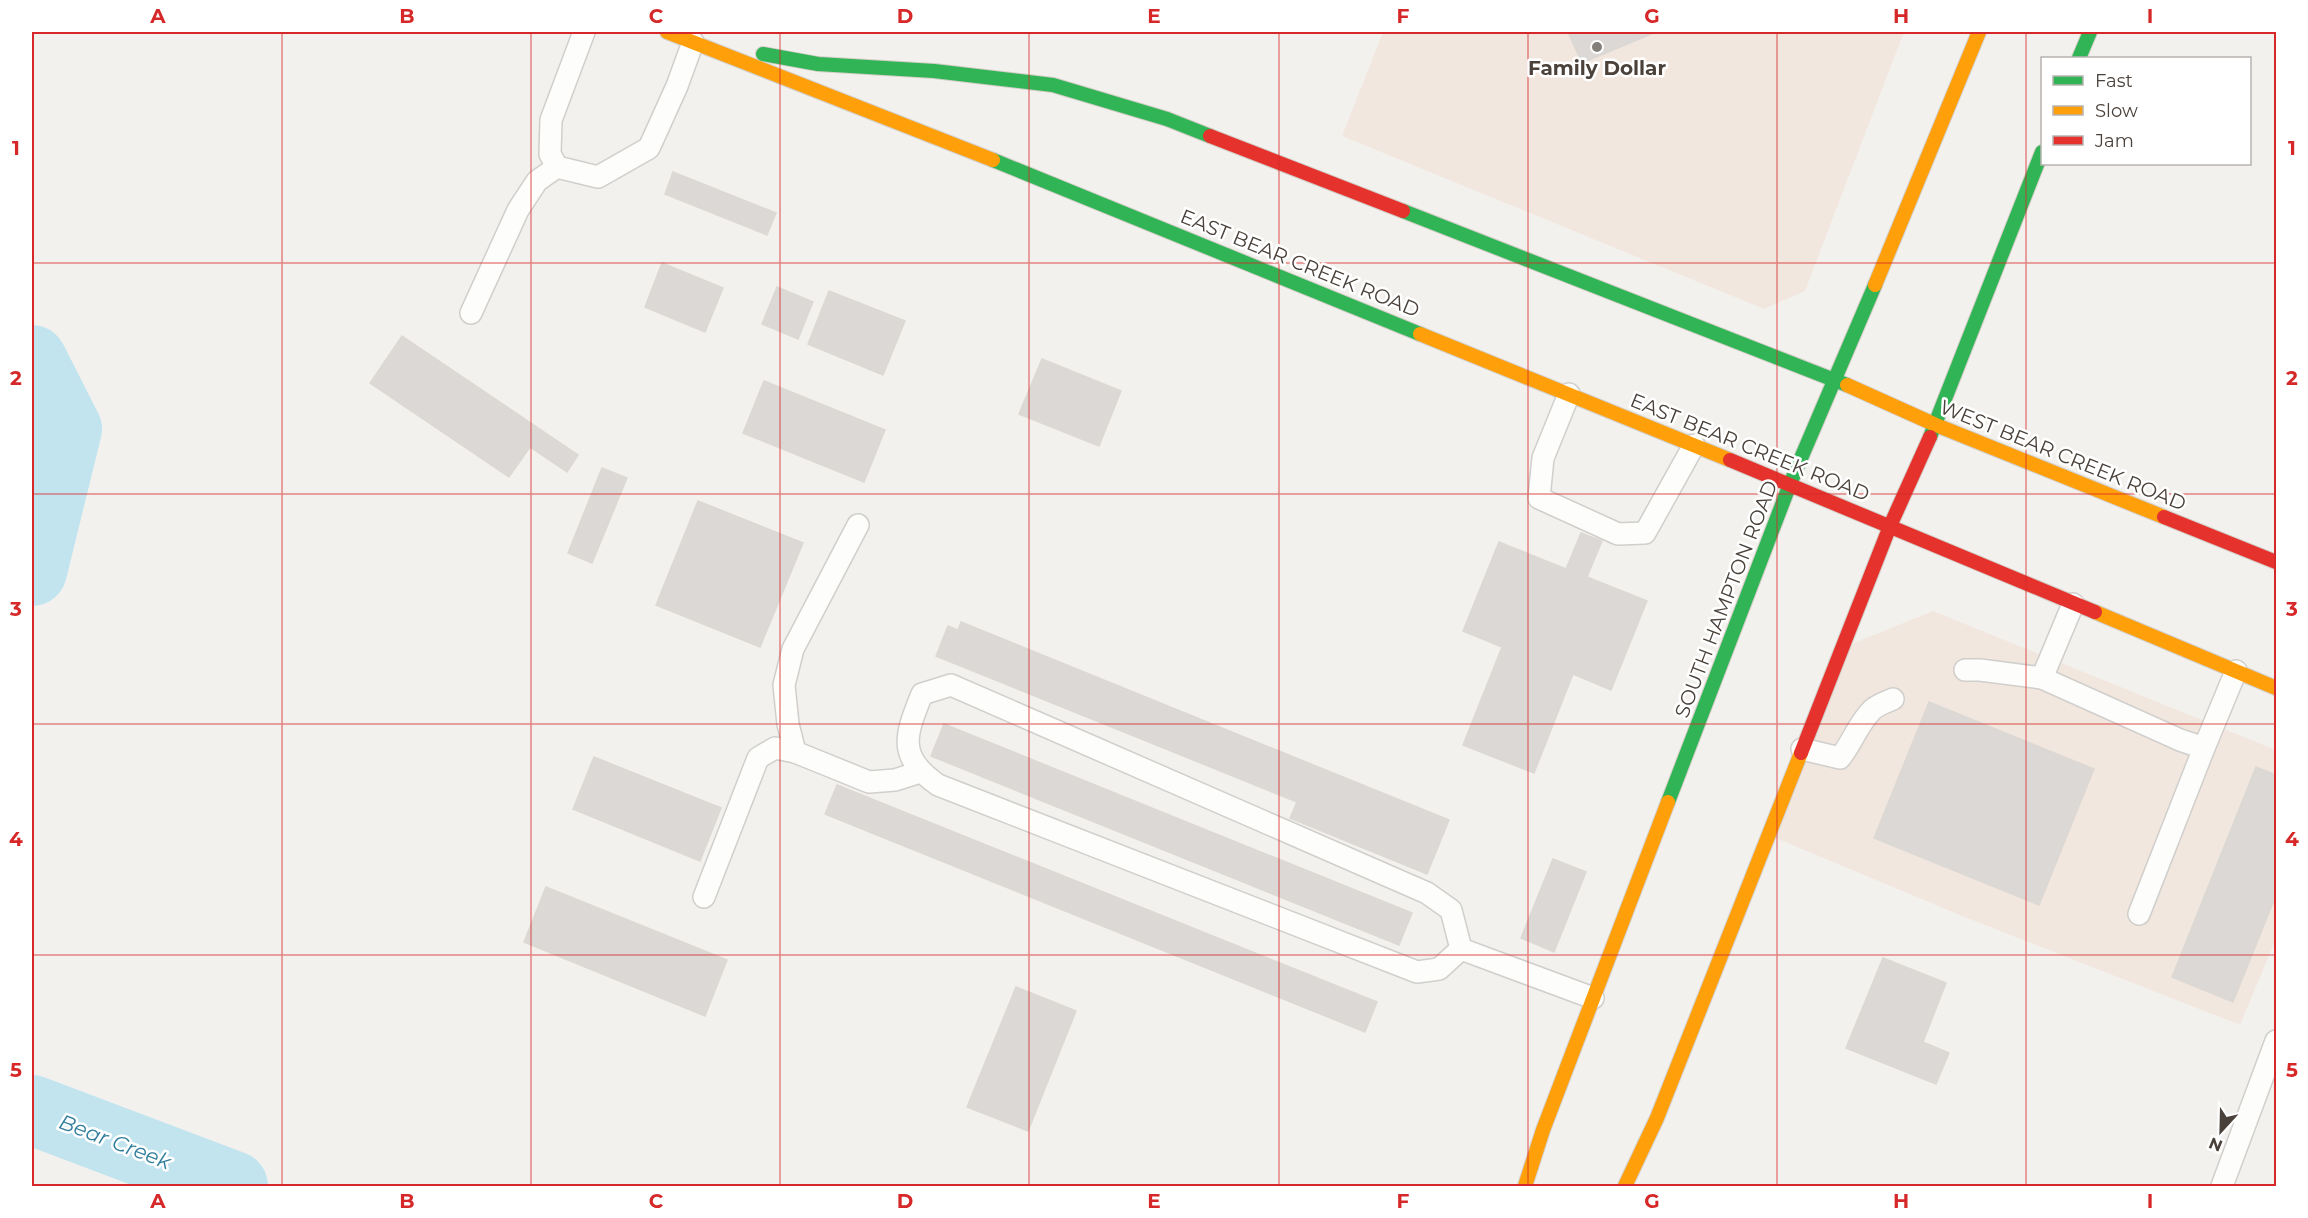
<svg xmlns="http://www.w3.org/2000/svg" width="2308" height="1218" viewBox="0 0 2308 1218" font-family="Montserrat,sans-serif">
	<rect width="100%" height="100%" fill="#f3f1ee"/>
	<!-- commercial -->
	<g fill="#f2e7df">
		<path d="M1383,32H1904L1805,291L1764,309L1342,136Z"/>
		<path d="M1933,611L2276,750V939L2240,1025L1962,916L1766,834L1839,649Z"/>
	</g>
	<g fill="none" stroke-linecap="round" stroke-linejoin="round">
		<!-- river -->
		<g stroke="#c1e4ef" stroke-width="70">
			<path d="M32,360L67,429L32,571"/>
			<path d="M32,1110L233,1186"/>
		</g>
	</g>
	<!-- building -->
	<g fill="#dbd8d5" stroke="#dcd8d4" stroke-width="1.5">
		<path d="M1568,32H1656L1582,63Z"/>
		<path d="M673,172L776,213L767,235L665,194Z"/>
		<path d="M662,263L723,288L705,332L645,307Z"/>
		<path d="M777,287L813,302L798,339L762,324Z"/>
		<path d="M829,291L905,321L883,375L808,344Z"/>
		<path d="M402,336L578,455L567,472L530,447L509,477L370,383Z"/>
		<path d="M1042,359L1121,391L1099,446L1019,414Z"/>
		<path d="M764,381L885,430L864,482L743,433Z"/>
		<path d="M602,468L627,478L592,563L568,553Z"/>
		<path d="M698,501L803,543L760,647L656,605Z"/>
		<path d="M1581,533L1602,541L1587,577L1647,601L1611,690L1573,674L1534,773L1463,745L1502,647L1463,631L1499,542L1566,569Z"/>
		<path d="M961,622L1449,820L1427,874L1290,818L1297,802L936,656L948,626L958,630Z"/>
		<path d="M1929,702L2094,769L2039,905L1874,838Z"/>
		<path d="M944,724L1412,913L1399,945L931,756Z"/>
		<path d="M594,757L721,808L700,861L573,809Z"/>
		<path d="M2256,767L2276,775V895L2233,1002L2172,977Z"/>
		<path d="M837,785L1377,1002L1365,1032L825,814Z"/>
		<path d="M1553,859L1586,872L1554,952L1521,938Z"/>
		<path d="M546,887L727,960L705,1016L524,942Z"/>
		<path d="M1883,958L1946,983L1923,1042L1949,1053L1936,1084L1846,1048Z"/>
		<path d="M1016,987L1076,1011L1028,1131L967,1107Z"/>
	</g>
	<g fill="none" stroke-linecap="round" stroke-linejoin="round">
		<defs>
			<g id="lane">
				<path d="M584,32L551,120L550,154L557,167L598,177L649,148L677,86L693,42"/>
				<path d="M471,313L518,210L537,181L557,167"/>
				<path d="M1569,394L1543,458L1539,498L1618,534L1645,533L1694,445"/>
				<path d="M1965,670H1980L2042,678L2073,604"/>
				<path d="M2042,678L2180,740L2204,748L2236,671"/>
				<path d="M1802,749L1840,758C1852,743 1858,724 1872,710C1877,705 1886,702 1893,699"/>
				<path d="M795,752L788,724L784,685L793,649L858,525"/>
				<path d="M704,897L758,758L775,748L795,752L869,782L895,780L920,772"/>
				<path d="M2139,914L2204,748"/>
				<path d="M1461,949L1451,910L1427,893L951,685L922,694C905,736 897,756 938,785L1417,972L1439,969L1461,949L1593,998"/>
				<path d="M2222,1186L2276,1041"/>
			</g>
			<g id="fast">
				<path d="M763,54L818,64L934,71L1053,85L1167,119L1210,136"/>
				<path d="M2079,58L2090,32"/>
				<path d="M993,160L1420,334"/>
				<path d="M1403,211L1847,385"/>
				<path d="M1930,437L2042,152"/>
				<path d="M1668,802L1790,484L1875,285"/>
			</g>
			<g id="slow">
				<path d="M667,32L993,160"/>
				<path d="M1875,285L1979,32"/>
				<path d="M1420,334L1730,460"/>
				<path d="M1847,385L1936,425L2164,517"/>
				<path d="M2095,612L2276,688"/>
				<path d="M1525,1186L1543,1130L1668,802"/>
				<path d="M1625,1186L1657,1118L1801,753"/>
			</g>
			<g id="jam">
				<path d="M1210,136L1403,211"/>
				<path d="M1730,460L2095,612"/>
				<path d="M2164,517L2276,562"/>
				<path d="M1801,753L1890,526L1930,437"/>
			</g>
		</defs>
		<!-- lane casing -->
		<use href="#lane" stroke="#d1cfcc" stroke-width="24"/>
		<!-- fast casing -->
		<use href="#fast" stroke="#d3cec7" stroke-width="16"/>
		<!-- slow casing -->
		<use href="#slow" stroke="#d3cec7" stroke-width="16"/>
		<!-- jam casing -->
		<use href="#jam" stroke="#d3cec7" stroke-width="16"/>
		<!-- lane -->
		<use href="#lane" stroke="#fdfdfc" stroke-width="21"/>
		<!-- fast -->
		<use href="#fast" stroke="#30b455" stroke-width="14"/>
		<!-- slow -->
		<use href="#slow" stroke="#ff9f0a" stroke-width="14"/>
		<!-- jam -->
		<use href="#jam" stroke="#e5322d" stroke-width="14"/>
	</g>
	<!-- grid -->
	<path fill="none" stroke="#d62828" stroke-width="1.5" stroke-opacity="0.55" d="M282,32V1186M531,32V1186M780,32V1186M1029,32V1186M1279,32V1186M1528,32V1186M1777,32V1186M2026,32V1186M32,263H2276M32,494H2276M32,724H2276M32,955H2276"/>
	<!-- markers -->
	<circle fill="#857f79" stroke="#fff" stroke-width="2" cx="1597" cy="47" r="6"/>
	<g text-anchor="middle" stroke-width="5" stroke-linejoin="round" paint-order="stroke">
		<!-- poi labels -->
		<g font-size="20" font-weight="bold" fill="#4a413a" stroke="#fff">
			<text x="1597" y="75">Family Dollar</text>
		</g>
		<!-- street labels -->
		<g font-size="20" fill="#4a413a" stroke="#fff">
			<text transform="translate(1300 263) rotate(22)" y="7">EAST BEAR CREEK ROAD</text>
			<text transform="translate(1750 447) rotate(22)" y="7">EAST BEAR CREEK ROAD</text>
			<text transform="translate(2063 455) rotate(22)" y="7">WEST BEAR CREEK ROAD</text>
			<text transform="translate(1726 599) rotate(-69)" y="7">SOUTH HAMPTON ROAD</text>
		</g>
		<!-- water labels -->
		<g font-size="21" font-style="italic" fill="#307e9c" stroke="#fff">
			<text transform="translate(115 1142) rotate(21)" y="7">Bear Creek</text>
		</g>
	</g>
	<!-- border -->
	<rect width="2308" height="1218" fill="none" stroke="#ffffff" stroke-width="66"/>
	<!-- legend -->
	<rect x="2041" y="57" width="210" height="108" fill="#ffffff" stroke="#b7b3b0" stroke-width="1.5"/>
	<rect x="2053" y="76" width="30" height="9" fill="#30b455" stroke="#b7b3b0" stroke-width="1.5"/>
	<text x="2095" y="87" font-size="18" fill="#4a413a">Fast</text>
	<rect x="2053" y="106" width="30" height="9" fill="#ff9f0a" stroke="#b7b3b0" stroke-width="1.5"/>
	<text x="2095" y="117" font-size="18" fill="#4a413a">Slow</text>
	<rect x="2053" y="136" width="30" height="9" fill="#e5322d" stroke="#b7b3b0" stroke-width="1.5"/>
	<text x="2095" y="147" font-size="18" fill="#4a413a">Jam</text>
	<!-- north arrow -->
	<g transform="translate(2221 1131) rotate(202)" stroke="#ffffff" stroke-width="4.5" paint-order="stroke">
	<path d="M0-4.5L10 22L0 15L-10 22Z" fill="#4a413a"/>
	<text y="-9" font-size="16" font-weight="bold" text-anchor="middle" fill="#4a413a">N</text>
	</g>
	<rect x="33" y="33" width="2242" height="1152" fill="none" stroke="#d62828" stroke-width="2"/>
	<g font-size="20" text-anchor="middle" font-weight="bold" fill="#d62828">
		<text x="158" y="23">A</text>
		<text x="407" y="23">B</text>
		<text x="656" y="23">C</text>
		<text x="905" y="23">D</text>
		<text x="1154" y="23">E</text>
		<text x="1403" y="23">F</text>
		<text x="1652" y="23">G</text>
		<text x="1901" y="23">H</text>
		<text x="2150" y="23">I</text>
		<text x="16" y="155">1</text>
		<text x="2292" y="155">1</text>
		<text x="16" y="385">2</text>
		<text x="2292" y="385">2</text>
		<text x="16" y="616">3</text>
		<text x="2292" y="616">3</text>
		<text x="16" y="846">4</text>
		<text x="2292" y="846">4</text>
		<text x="16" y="1077">5</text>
		<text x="2292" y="1077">5</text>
		<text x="158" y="1208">A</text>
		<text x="407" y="1208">B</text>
		<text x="656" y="1208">C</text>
		<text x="905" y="1208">D</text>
		<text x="1154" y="1208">E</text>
		<text x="1403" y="1208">F</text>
		<text x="1652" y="1208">G</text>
		<text x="1901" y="1208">H</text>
		<text x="2150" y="1208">I</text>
	</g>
</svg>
